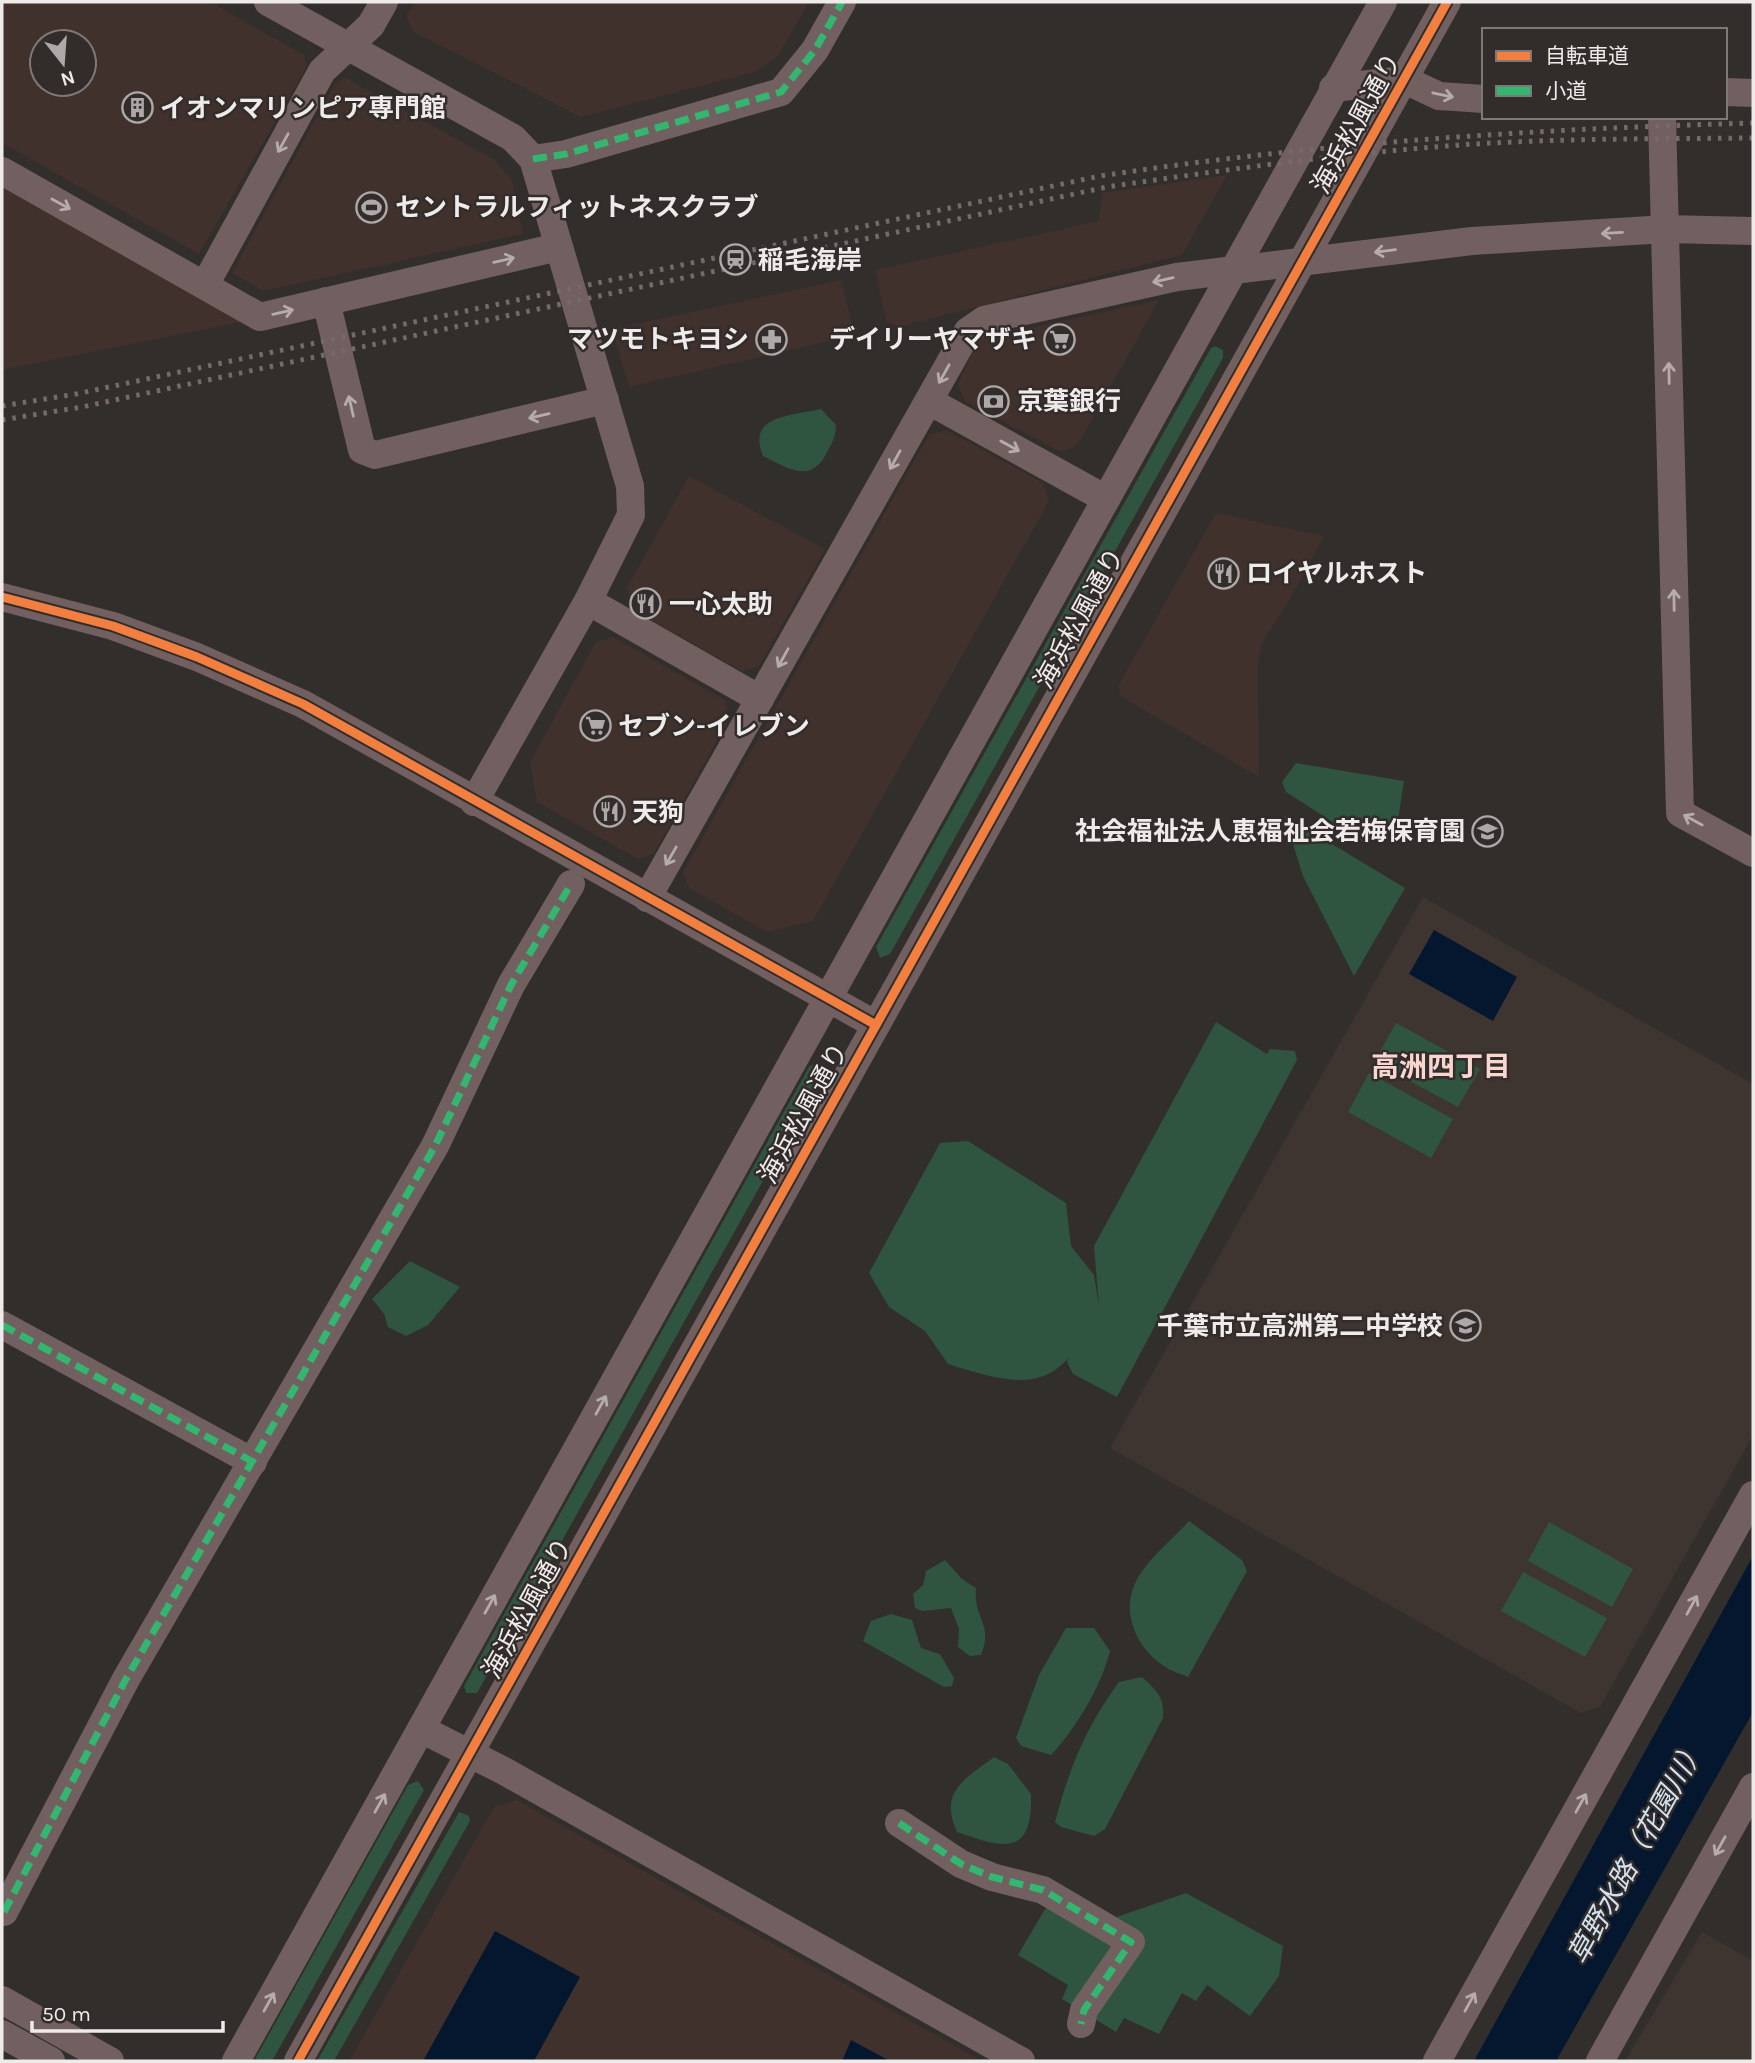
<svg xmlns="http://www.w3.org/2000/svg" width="1755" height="2063" viewBox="0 0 1755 2063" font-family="Karla,'Noto Sans JP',sans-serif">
	<rect width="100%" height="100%" fill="#312e2c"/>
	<!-- commercial -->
	<g fill="#41312d" fill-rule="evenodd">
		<path d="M2,2H210L304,55L307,66L199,254L2,143ZM42,42H84V84H42Z"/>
		<path d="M415,2H809L778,56L755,72L581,117L414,32L406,16Z"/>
		<path d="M345,78L495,160L512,180L523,234L264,291L232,273L335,83Z"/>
		<path d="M1227,175L1182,255L898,327L886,321L875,270L1099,221L1102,193Z"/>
		<path d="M2,187L242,322L2,370Z"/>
		<path d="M841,280L855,335L629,387L612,329Z"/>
		<path d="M1159,300L1077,446L1061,452L964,401L958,384L979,339Z"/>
		<path d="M946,430L1043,483L1049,501L813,921L767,932L689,888L683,872L929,435Z"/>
		<path d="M689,476L825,549L759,666L742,671L632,609L627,588Z"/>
		<path d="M1216,513L1324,536L1289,601L1262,643L1258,661L1259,777L1120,696L1119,684Z"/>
		<path d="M613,637L725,700L729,719L654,853L638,859L537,802L530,762L596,642Z"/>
		<path d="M517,1800L982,2061H349L494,1807Z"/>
	</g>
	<!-- built -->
	<g fill="#3f3530">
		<path d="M1423,897L1753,1084V1435L1600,1707L1581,1713L1110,1448Z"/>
		<path d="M1702,1932L1753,1961V2061H1625Z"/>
	</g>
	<!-- green -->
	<g fill="#2f5440">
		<path d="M1215,346L1223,350V358L890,954L880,958L876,947L1211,348Z"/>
		<path d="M821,409L836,425C836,438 831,445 825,456C809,484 786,467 763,456C746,415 791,416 821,409Z"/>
		<path d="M1296,763L1404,781L1397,826L1371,824L1367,844L1286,792L1282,782Z"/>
		<path d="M1284,815L1405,888L1354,976L1303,876Z"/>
		<path d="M1216,1022L1267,1054L1270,1049L1295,1051L1297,1060L1117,1397L1073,1374L1067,1362L1069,1358C1064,1362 1058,1369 1052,1372C1022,1390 978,1373 948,1364L925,1331L889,1307L869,1273L940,1143L968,1141L1066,1203L1071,1246L1094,1275L1099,1307L1094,1246Z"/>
		<path d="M1396,1023L1480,1069L1458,1107L1374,1062Z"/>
		<path d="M815,1063L822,1067V1075L477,1693H466L464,1686L809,1067Z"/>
		<path d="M1369,1073L1453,1119L1431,1158L1348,1112Z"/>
		<path d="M410,1261L460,1287L428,1325L406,1336L388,1327L384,1314L372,1299Z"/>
		<path d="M1189,1521L1242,1560L1247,1571L1188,1677C1183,1674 1178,1674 1173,1671C1156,1663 1140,1647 1134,1629C1116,1581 1159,1554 1189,1521Z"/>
		<path d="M1549,1522L1633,1569L1612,1607L1528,1561Z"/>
		<path d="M945,1560L962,1579L976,1588C973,1619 994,1624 981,1655L970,1656L958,1647L959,1629L951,1608L922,1611L915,1608L913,1594L923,1585L926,1571Z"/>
		<path d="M1523,1572L1607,1618L1585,1657L1501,1611Z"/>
		<path d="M891,1614L912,1620L921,1648L940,1654L954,1678L952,1686L944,1687L863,1641L871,1621Z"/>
		<path d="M1066,1628H1094L1110,1651C1101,1687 1076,1728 1051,1755L1021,1746L1016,1738L1039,1675Z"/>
		<path d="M1142,1677C1156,1690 1165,1697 1163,1718L1105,1829L1094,1836L1061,1827L1055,1822C1070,1766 1085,1729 1119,1682Z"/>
		<path d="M994,1757L1008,1764L1031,1794C1033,1858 1003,1848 957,1832C939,1792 963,1780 994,1757Z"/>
		<path d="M418,1781L424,1790L272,2061H254L408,1785Z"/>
		<path d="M459,1812L469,1816L470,1821L334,2061H317Z"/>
		<path d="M1186,1893L1283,1946L1279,1976L1250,2016L1207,1985L1196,2001L1182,1993L1159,2034L1124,2018L1116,2032L1062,1999L1068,1985L1018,1955L1045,1909L1069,1894L1114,1918Z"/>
	</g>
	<!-- water -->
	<g fill="#04172f">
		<path d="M1434,930L1517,977L1493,1021L1409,974Z"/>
		<path d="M1753,1556V1712L1556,2061H1474Z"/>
		<path d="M495,1931L580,1977L534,2061H423Z"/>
		<path d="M851,2040L890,2061H842Z"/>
	</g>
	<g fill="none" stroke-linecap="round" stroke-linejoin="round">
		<!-- minor -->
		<g stroke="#71605f" stroke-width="28">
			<path d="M268,2L513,138L533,159L630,486L631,515L588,601L474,802"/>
			<path d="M1333,88L1405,80L1439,96L1484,99"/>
			<path d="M1725,92L1753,93"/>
			<path d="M1662,117L1680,813L1753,853"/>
			<path d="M533,159L566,154L781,92L815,50L842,2"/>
			<path d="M2,171L260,317L558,247"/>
			<path d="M205,285L322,71L371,25L384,2"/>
			<path d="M326,301L362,450L375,455L605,400"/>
			<path d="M929,401L1106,499"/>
			<path d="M2,597L113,626L197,657L303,704L876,1025"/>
			<path d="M588,601L760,699"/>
			<path d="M647,898L968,331L984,320L1177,277L1472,241L1666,229L1753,231"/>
			<path d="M2,1325L253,1462"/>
			<path d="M421,1729L504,1771L1021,2061"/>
			<path d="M899,1823L961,1864L992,1877L1043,1890L1131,1942L1084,2010L1081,2024"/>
			<path d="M4,1912L126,1679L435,1146L511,985L571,884"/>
			<path d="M2,2000L110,2061"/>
			<path d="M2,2034L51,2061"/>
			<path d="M236,2061L1383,2"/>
			<path d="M298,2061L1447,2"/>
			<path d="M1437,2061L1753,1495"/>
			<path d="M1600,2061L1753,1787"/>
		</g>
		<!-- rail -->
		<g stroke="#756a69" stroke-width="5" stroke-dasharray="3.5 7" stroke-linecap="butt">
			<path d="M2,406L76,394L1100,176C1318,143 1533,129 1753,123"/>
			<path d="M2,420L82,407L1107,187C1216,171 1325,156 1434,147C1540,138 1647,139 1753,138"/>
		</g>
		<!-- quiet -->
		<g stroke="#33b770" stroke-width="7" stroke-dasharray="14 7" stroke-linecap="butt">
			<path d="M533,159L566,154L781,92L815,50L842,2"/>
			<path d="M2,1325L253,1462"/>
			<path d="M899,1823L961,1864L992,1877L1043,1890L1131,1942L1084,2010L1081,2024"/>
			<path d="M4,1912L126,1679L435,1146L511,985L571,884"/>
		</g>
		<defs>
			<g id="cycleway">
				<path d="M2,597L113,626L197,657L303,704L876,1025"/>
				<path d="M298,2061L1447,2"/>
			</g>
		</defs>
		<!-- cycleway casing -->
		<use href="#cycleway" stroke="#322d2b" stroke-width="13"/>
		<!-- cycleway -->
		<use href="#cycleway" stroke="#f27e40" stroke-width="9"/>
	</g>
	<!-- one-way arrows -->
	<defs><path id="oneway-shaft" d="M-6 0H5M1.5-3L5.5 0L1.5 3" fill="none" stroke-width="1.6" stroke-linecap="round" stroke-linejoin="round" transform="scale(1.75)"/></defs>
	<g stroke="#b6acab">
		<use href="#oneway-shaft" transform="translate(1443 95) rotate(12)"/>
		<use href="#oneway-shaft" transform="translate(283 143) rotate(119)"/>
		<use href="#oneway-shaft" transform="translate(61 204) rotate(29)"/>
		<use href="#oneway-shaft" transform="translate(1612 233) rotate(177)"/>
		<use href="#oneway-shaft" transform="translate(1385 251) rotate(173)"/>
		<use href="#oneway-shaft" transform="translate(504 260) rotate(-13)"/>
		<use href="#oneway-shaft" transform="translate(1163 280) rotate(167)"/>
		<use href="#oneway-shaft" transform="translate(283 312) rotate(-13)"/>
		<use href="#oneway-shaft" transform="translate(1669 373) rotate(-91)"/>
		<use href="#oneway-shaft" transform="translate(944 374) rotate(119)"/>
		<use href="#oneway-shaft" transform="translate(351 406) rotate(-103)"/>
		<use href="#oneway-shaft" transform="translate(539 416) rotate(167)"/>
		<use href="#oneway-shaft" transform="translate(1010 446) rotate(29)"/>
		<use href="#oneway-shaft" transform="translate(895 460) rotate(119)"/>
		<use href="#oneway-shaft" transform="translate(1674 600) rotate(-91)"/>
		<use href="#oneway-shaft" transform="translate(783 658) rotate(119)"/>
		<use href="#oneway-shaft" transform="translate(1693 820) rotate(-151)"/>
		<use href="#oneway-shaft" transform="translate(671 856) rotate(120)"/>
		<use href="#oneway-shaft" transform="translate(601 1405) rotate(-61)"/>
		<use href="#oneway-shaft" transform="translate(490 1604) rotate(-61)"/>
		<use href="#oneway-shaft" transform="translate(1692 1605) rotate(-61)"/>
		<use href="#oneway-shaft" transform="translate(380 1803) rotate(-61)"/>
		<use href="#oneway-shaft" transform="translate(1581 1803) rotate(-61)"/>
		<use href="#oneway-shaft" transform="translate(1720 1846) rotate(119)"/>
		<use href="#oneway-shaft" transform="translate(269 2002) rotate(-61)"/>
		<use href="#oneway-shaft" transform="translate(1470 2002) rotate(-61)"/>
	</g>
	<!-- icons -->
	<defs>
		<symbol id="building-ring" viewBox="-11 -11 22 22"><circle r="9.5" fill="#322d2b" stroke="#aca9a8" stroke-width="1.5"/><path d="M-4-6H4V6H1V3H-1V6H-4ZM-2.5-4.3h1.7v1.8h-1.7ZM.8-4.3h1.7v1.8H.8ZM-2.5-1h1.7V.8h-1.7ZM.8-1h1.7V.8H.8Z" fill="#aca9a8"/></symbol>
		<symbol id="stadium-ring" viewBox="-11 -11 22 22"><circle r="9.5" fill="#322d2b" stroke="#aca9a8" stroke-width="1.5"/><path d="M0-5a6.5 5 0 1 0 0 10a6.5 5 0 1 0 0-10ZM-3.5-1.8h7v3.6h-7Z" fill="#aca9a8"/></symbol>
		<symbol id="station-ring" viewBox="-11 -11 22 22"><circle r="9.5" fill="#322d2b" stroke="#aca9a8" stroke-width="1.5"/><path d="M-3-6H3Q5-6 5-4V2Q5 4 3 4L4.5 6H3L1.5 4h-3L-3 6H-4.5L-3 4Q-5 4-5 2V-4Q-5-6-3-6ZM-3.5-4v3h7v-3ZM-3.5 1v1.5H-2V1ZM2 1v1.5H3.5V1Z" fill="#aca9a8"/></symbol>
		<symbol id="pharmacy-ring" viewBox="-11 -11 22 22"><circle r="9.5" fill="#322d2b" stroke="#aca9a8" stroke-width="1.5"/><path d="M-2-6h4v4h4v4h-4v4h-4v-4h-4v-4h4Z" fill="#aca9a8"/></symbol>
		<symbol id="supermarket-ring" viewBox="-11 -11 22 22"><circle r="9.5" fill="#322d2b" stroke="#aca9a8" stroke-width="1.5"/><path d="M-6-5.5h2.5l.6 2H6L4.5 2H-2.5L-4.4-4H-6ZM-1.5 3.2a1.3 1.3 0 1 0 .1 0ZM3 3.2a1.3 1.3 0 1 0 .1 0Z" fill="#aca9a8"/></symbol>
		<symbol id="bank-ring" viewBox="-11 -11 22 22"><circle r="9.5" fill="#322d2b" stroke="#aca9a8" stroke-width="1.5"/><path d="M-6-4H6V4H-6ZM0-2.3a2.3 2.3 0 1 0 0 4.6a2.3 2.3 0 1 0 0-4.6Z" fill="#aca9a8"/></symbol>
		<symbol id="restaurant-ring" viewBox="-11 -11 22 22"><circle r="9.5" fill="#322d2b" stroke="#aca9a8" stroke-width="1.5"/><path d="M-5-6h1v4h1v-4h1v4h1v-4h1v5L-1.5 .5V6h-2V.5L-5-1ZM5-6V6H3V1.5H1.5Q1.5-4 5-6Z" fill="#aca9a8"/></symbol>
		<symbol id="school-ring" viewBox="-11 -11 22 22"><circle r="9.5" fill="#322d2b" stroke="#aca9a8" stroke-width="1.5"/><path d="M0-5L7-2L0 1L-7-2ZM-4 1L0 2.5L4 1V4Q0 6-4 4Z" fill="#aca9a8"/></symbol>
	</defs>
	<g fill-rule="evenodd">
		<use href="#building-ring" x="120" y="90" width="35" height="35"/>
		<use href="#stadium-ring" x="354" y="190" width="35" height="35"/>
		<use href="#station-ring" x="718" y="242" width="35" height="35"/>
		<use href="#pharmacy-ring" x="754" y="322" width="35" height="35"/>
		<use href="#supermarket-ring" x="1042" y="322" width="35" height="35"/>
		<use href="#bank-ring" x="976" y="384" width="35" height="35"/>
		<use href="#restaurant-ring" x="1206" y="556" width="35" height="35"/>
		<use href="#restaurant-ring" x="628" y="586" width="35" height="35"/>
		<use href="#supermarket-ring" x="578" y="708" width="35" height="35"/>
		<use href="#restaurant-ring" x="592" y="794" width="35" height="35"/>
		<use href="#school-ring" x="1470" y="814" width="35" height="35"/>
		<use href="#school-ring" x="1448" y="1308" width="35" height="35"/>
	</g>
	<g text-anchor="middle" stroke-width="5" stroke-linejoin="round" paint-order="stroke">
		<!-- poi labels -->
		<g font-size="26" font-weight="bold" fill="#efebea" stroke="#322d2b" text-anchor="start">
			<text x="160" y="117">イオンマリンピア専門館</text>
			<text x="395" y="216">セントラルフィットネスクラブ</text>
			<text x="758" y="269">稲毛海岸</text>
			<text x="749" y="348" text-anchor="end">マツモトキヨシ</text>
			<text x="1037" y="348" text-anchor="end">デイリーヤマザキ</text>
			<text x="1017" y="410">京葉銀行</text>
			<text x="1246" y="582">ロイヤルホスト</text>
			<text x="669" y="613">一心太助</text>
			<text x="618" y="735">セブン-イレブン</text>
			<text x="632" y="821">天狗</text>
			<text x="1465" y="840" text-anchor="end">社会福祉法人恵福祉会若梅保育園</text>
			<text x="1443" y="1335" text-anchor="end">千葉市立高洲第二中学校</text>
		</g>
		<!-- street labels -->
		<g font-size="26" fill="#efebea" stroke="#322d2b">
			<text transform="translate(1356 123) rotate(-61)" y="9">海浜松風通り</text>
			<text transform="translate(1079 618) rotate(-61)" y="9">海浜松風通り</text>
			<text transform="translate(803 1113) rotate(-61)" y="9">海浜松風通り</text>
			<text transform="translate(527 1608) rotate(-61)" y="9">海浜松風通り</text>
		</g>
		<!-- neighbourhood labels -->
		<g font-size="28" font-weight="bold" fill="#f9d6d0" stroke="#322d2b">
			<text x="1441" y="1076">高洲四丁目</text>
		</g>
		<!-- water labels -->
		<g font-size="28" font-style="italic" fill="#d1e1f0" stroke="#322d2b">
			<text transform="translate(1636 1851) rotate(-61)" y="10">草野水路（花園川）</text>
		</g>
	</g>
	<!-- border -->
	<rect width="1755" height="2063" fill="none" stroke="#efebea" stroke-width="7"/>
	<!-- legend -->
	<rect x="1482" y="28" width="245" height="91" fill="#322d2b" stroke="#7e7977" stroke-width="2"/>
	<rect x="1496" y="51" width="35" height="10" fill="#f27e40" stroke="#7e7977" stroke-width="2"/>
	<text x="1545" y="63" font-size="21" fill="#efebea">自転車道</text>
	<rect x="1496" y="86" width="35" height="10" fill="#33b770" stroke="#7e7977" stroke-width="2"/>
	<text x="1545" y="98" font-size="21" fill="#efebea">小道</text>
	<!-- north arrow -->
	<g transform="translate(63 63) rotate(163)"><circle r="33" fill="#322d2b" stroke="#7e7977" stroke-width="2"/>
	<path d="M0-5L12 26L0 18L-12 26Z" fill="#aca9a8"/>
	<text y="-10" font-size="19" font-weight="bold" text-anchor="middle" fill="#efebea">N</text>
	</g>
	<!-- scale -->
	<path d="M32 2021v10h191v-10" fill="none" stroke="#efebea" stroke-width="3.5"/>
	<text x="42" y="2021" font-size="21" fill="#efebea" stroke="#322d2b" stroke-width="5" paint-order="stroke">50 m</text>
</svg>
